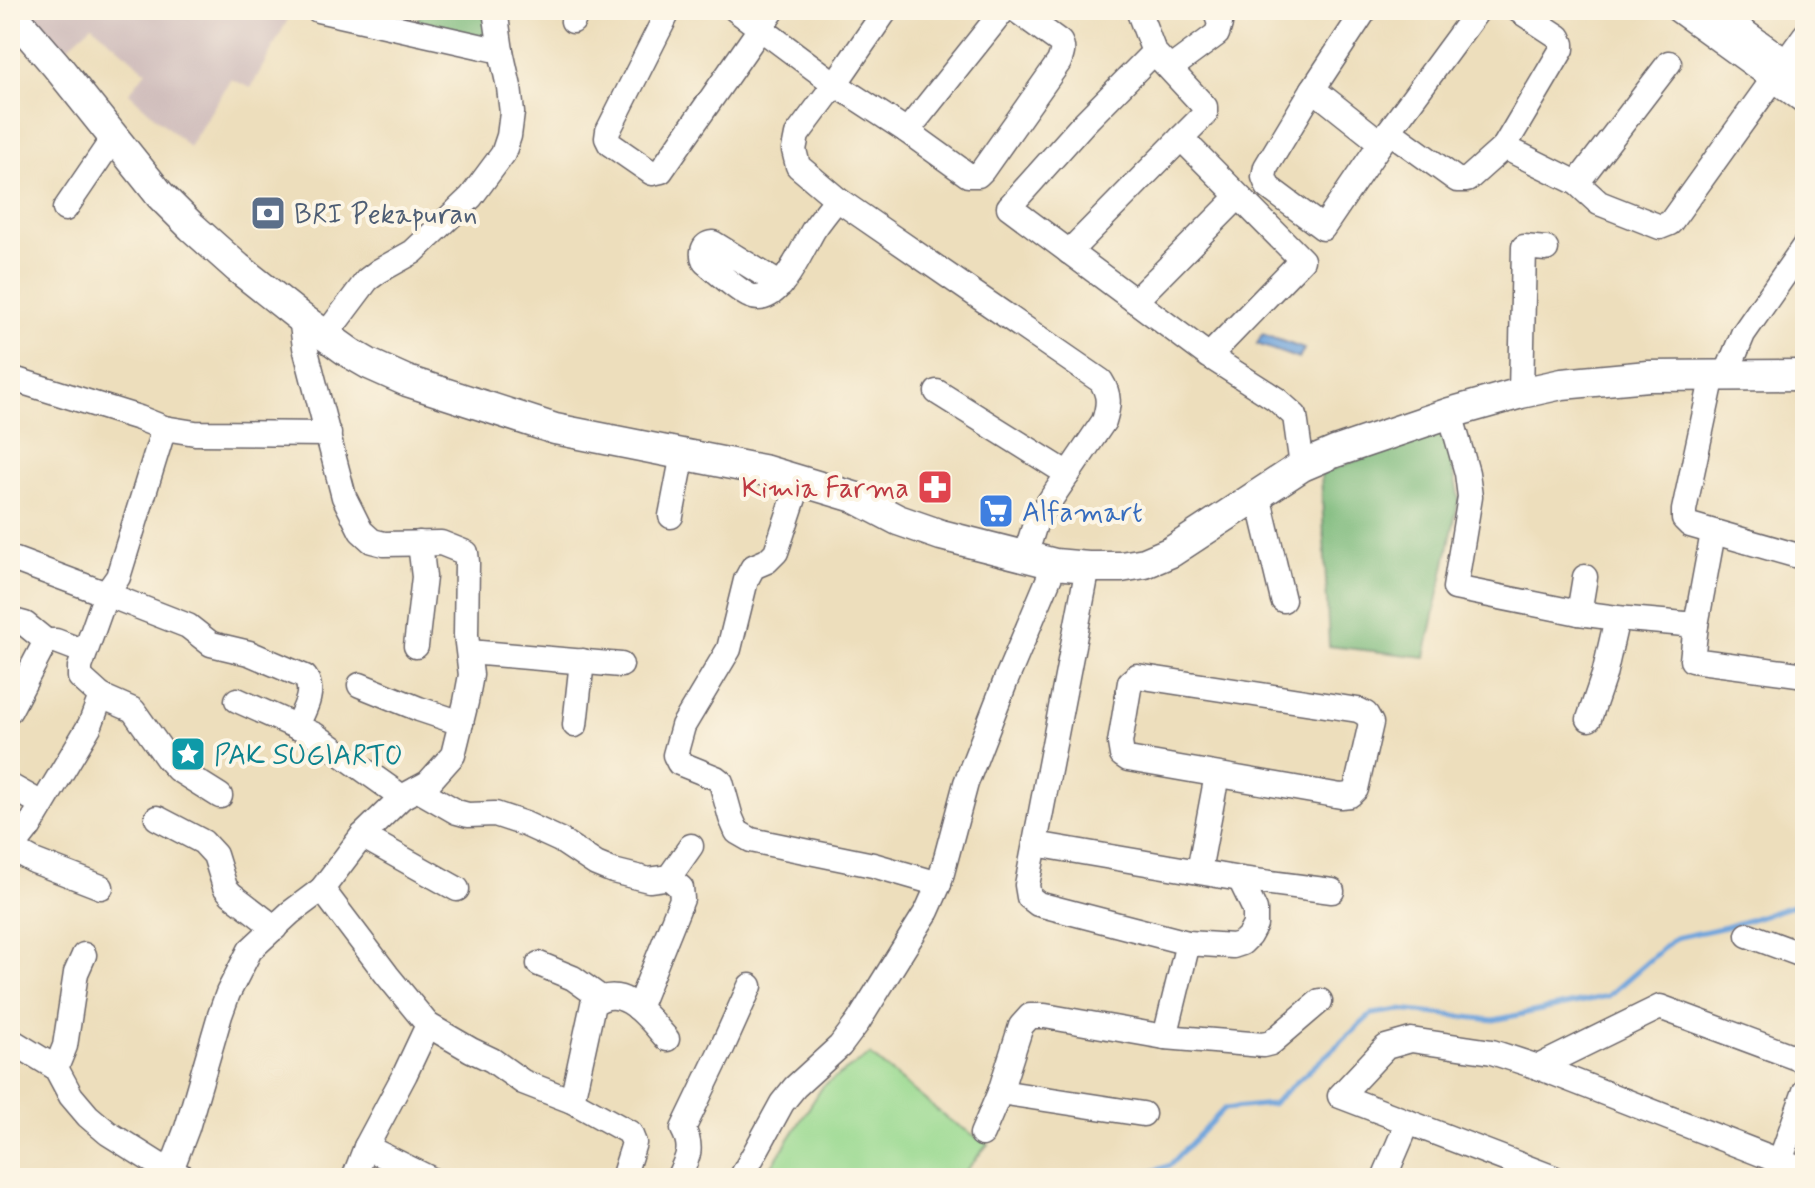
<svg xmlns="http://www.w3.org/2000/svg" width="1815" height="1188" viewBox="0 0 1815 1188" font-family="Mynerve,sans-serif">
	<rect width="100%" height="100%" fill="#fcf5e5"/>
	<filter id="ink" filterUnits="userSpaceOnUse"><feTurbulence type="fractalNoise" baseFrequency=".0125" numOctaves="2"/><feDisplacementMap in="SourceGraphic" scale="16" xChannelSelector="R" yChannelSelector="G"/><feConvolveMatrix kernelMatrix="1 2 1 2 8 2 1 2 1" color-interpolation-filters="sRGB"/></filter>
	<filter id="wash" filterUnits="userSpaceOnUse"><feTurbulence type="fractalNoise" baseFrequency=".006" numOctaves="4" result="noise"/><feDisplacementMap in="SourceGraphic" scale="32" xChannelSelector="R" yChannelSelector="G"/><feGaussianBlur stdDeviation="1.8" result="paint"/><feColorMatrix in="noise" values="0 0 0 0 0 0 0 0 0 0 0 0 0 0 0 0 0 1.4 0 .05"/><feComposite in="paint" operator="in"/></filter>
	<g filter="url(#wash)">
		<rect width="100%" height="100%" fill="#eddebc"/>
		<!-- industrial -->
		<path fill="#d1bfbd" d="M23,10H293L251,88L231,79L189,147L129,93L146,71L92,25L59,55Z"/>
		<!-- green -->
		<path fill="#99d990" stroke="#5e7e66" stroke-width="2" d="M870,1055L948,1119L988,1144L960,1178H764L823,1086Z"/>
		<!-- forest -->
		<g fill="#7ab97a" stroke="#4e6e5a" stroke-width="2">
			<path d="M419,10H487L490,41L418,25Z"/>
			<path d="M1444,429L1459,499L1425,657L1329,646L1321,473Z"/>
		</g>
		<!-- water -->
		<path fill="#6fa4dc" stroke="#48638c" stroke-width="2" d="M1262,334L1304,349L1299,359L1257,344Z"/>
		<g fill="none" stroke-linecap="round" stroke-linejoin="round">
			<!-- stream -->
			<path stroke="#6fa4dc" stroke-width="5" d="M1134,1178L1170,1165L1224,1109L1272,1104L1372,1014L1400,1010L1494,1020L1608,996L1675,938L1726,927L1805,902"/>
		</g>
	</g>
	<g filter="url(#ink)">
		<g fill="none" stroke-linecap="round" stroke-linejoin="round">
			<defs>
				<g id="minor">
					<path d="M318,10L501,51"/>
					<path d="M669,10L608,131L607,138L610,144L652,173L661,171L773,10"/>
					<path d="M736,10L835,84L907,131L968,175H978L982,171L1059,62C1062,54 1064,49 1060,42L1016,10"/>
					<path d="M886,10L835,84L797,135L794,150L798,166L837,199L1101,381C1110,395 1109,405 1104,421L1036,521L1025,556"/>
					<path d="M1138,10L1154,52"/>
					<path d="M1365,10L1313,89L1266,167L1264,177L1268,187L1323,228L1389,131L1457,180H1467L1504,147L1577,183L1599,203L1660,227L1670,223L1805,35"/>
					<path d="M1678,10L1805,102"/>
					<path d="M1714,10L1805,75"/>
					<path d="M573,21L578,10"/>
					<path d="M1171,68L1217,34L1220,24L1215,10"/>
					<path d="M1313,89L1381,143"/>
					<path d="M907,131L1002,12L1005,10"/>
					<path d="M1389,131L1478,10"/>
					<path d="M1504,147L1562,49V44L1559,37L1518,10"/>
					<path d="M1577,183L1669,63"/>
					<path d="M65,209L114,137"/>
					<path d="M1069,252L1181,138"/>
					<path d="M781,285L713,243C702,244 701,254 705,262C716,271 739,292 750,296C779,309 802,248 814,229C821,219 829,209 837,199"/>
					<path d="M1135,301L1238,197"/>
					<path d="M325,336L367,280L379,271L413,252L471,197L503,154L509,136L512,113L509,87L501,51L495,10"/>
					<path d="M1209,356L1302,260L1181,138L1205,114V107L1154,52L1084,123L1009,207L1209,356L1276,399L1295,416L1302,466"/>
					<path d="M1713,375L1684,510V519L1690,525L1805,558"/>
					<path d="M1726,375L1743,334L1805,245"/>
					<path d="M10,378L139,418L164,428L195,433L329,434"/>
					<path d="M937,392L1068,474"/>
					<path d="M1521,393L1524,247L1546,249"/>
					<path d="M1450,413L1467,473L1470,497L1455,588L1579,613L1617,618L1696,625L1692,660L1805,675"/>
					<path d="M164,428L118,577L106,594L188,626L211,644L249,653L305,677C316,692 303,712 296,727"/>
					<path d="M800,480L776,552L767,561L753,567L746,580L729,649L683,726L675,755L679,763L716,778L721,782L731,818L737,832L751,840L873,865L939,884"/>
					<path d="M1258,495L1283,600"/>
					<path d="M671,516L683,454"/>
					<path d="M10,558L106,594L80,667V677L101,696L90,725L29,827L12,849L10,848"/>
					<path d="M1088,567L1027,885L1029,897L1038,904L1188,943L1233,946L1242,943L1249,936L1255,925V910L1240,879"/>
					<path d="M1579,613L1585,577"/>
					<path d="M10,620L25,624L46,641"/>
					<path d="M1696,625L1713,533"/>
					<path d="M416,646L424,577L420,543"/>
					<path d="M469,652L621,665"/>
					<path d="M1137,676L1358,710L1366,714L1371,723L1356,789L1350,795L1341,796L1128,759L1122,755L1120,743L1130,682Z"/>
					<path d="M360,685L419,709L461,723"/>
					<path d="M101,696L133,710L167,758L177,769L220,796"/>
					<path d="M237,700L315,735L402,797"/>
					<path d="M10,710L46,641H56L85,652"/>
					<path d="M1589,719L1604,675L1617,618"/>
					<path d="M575,725L582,661"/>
					<path d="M10,786L42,804"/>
					<path d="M417,789L457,812L468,815L495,814L525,824L560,840L596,864L613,871L649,880L671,877"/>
					<path d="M157,818L203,842L215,855L225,887L231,894L275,928"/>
					<path d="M362,836L457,889"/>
					<path d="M1035,844L1240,879L1332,891"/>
					<path d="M12,849L34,861L101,887"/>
					<path d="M1199,871L1217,775"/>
					<path d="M322,889L387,975L428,1025L471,1050L492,1060L523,1082L572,1101L630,1133L634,1143L623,1178"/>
					<path d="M1748,935L1805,956"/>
					<path d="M539,964L573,978L601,998"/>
					<path d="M638,1008L682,899L681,888L674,882L671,877L672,873L691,846"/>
					<path d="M1165,1037L1188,943"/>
					<path d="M10,1040L56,1068L71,1096L88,1116L108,1133L170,1172L186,1178"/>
					<path d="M1538,1067L1660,1007L1805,1061"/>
					<path d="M56,1068L65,1046L76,973L84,955"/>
					<path d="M1000,1092L1143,1114"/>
					<path d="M572,1101L593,1004C623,981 648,1018 667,1039"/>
					<path d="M982,1134L1000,1092L1021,1026L1030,1016H1045L1165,1037L1263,1045L1271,1043L1320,1001"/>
					<path d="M366,1147L429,1178"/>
					<path d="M168,1178L187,1128L220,1015L228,993L250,950L290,913L322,889L362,836L402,797L428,783L453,755L466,702L471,675L466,635L467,562L466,553L441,543L384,544L372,541L361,531L344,497L305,347L301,318"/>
					<path d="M354,1178L366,1147L405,1074L428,1025"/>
					<path d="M678,1178C687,1159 694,1149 683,1129L722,1048L750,986"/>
					<path d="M741,1178L782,1103L795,1087L840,1046L858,1022L927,911L939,884L966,783L1006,680L1055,564"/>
					<path d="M1384,1178L1408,1122"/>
					<path d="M1554,1178L1340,1096L1386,1047L1411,1040L1492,1052L1538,1067L1805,1171"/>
					<path d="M1774,1178L1805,1091"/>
				</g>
				<path id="major" d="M10,12L56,65L160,195L192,227L238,268L301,318L350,353L369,364L407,381L555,429L767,471L854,497L898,520L941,535L1055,564L1088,567H1121L1145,563L1171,552L1302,466L1335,452L1450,413L1521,393L1562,384L1648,376L1805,375"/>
			</defs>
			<!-- minor casing -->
			<use href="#minor" stroke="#696468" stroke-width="27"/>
			<!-- major casing -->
			<use href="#major" stroke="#696468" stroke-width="33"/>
			<!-- minor -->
			<use href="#minor" stroke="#fff" stroke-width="24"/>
			<!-- major -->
			<use href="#major" stroke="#fff" stroke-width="30"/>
		</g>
	</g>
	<!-- icons -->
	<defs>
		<symbol id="bank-square" viewBox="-11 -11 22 22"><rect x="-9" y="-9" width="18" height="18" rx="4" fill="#5c6f8a" stroke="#fcf5e5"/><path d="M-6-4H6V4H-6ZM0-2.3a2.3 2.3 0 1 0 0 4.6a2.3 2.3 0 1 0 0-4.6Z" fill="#fff"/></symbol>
		<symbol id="pharmacy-square" viewBox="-11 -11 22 22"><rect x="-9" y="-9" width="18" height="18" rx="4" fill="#e0444e" stroke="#fcf5e5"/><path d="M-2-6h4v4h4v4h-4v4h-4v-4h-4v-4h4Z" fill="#fff"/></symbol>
		<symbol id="supermarket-square" viewBox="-11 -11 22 22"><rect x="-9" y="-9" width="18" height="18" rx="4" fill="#3f7fe0" stroke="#fcf5e5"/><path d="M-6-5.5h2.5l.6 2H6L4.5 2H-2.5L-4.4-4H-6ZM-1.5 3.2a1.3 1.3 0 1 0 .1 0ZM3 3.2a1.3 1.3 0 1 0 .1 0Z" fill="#fff"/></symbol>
		<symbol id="sight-square" viewBox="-11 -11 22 22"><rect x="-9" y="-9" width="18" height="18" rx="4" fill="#0f9aa8" stroke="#fcf5e5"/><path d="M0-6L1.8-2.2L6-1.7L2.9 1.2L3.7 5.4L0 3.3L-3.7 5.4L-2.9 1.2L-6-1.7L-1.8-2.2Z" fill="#fff"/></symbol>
	</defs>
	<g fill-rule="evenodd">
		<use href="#bank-square" x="248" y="193" width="40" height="40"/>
		<use href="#pharmacy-square" x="915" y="467" width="40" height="40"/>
		<use href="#supermarket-square" x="976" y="491" width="40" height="40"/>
		<use href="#sight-square" x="168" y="734" width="40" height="40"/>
	</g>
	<g text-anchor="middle" stroke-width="8" stroke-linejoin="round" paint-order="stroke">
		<!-- service labels -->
		<g font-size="28" fill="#4e5e75" stroke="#fcf5e5" text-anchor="start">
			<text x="294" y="223">BRI Pekapuran</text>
		</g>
		<!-- health labels -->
		<g font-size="28" fill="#be3a42" stroke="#fcf5e5" text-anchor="end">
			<text x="909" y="497">Kimia Farma</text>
		</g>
		<!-- shop labels -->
		<g font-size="28" fill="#366cbe" stroke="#fcf5e5" text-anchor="start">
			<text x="1022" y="521">Alfamart</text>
		</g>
		<!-- culture labels -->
		<g font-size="28" fill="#0d838f" stroke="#fcf5e5" text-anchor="start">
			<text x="214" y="764">PAK SUGIARTO</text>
		</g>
	</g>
	<!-- margin -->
	<rect width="1815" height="1188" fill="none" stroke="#fcf5e5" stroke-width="40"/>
</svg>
